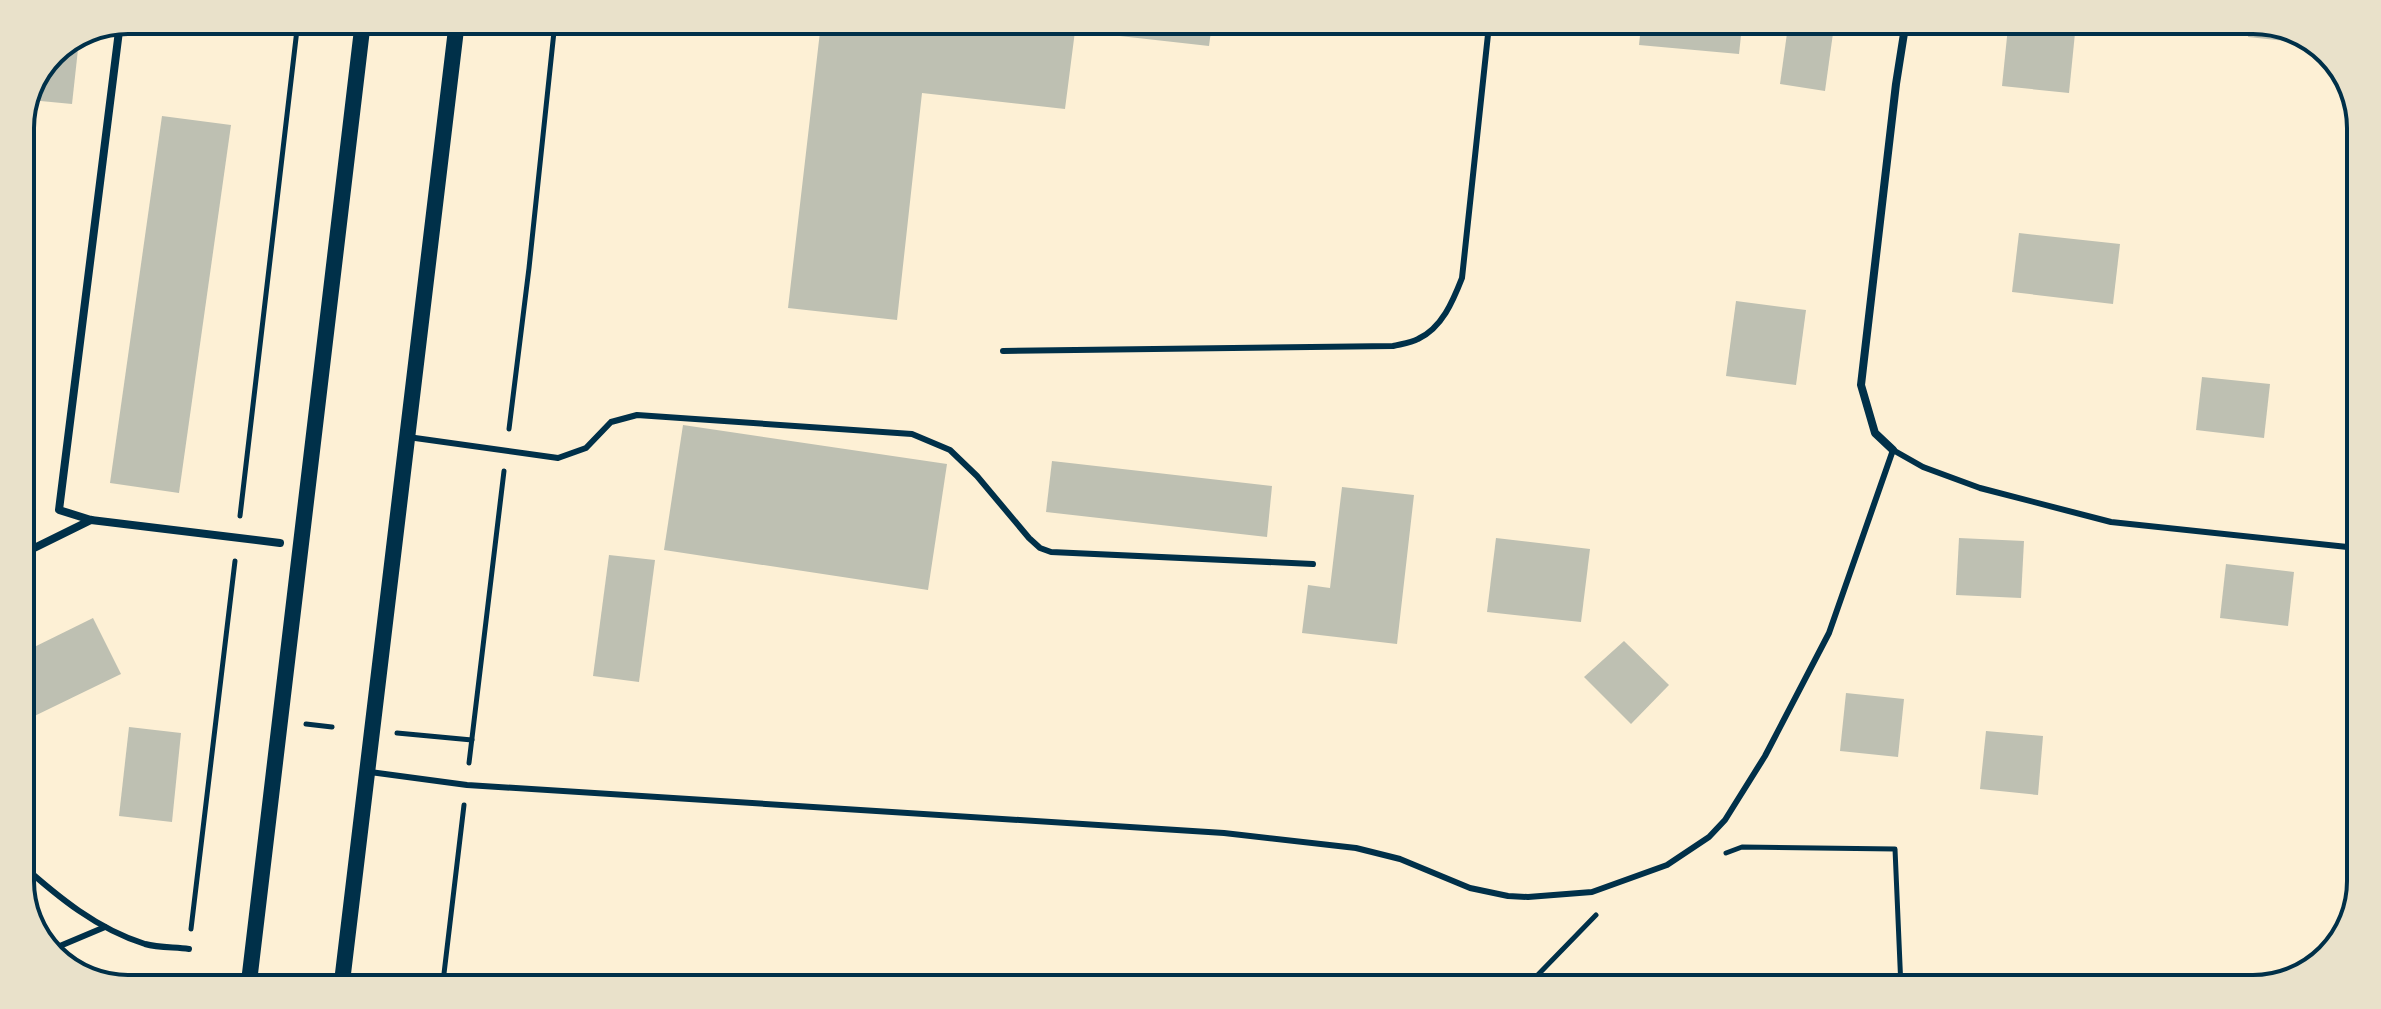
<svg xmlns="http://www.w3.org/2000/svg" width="2381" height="1009" viewBox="0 0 2381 1009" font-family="'DM Sans',sans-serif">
	<rect width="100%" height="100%" fill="#fdf0d5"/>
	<!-- building -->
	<g fill="#bec0b2">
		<path d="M821,23H999L1212,24L1209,46L1075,31L1065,109L922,93L897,320L788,308Z"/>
		<path d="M1641,26H1742L1739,54L1639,45Z"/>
		<path d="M1788,26H1834L1825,91L1780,84Z"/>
		<path d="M2008,27L2075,33L2069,93L2002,86Z"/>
		<path d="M2249,28H2294L2314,44L2248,37Z"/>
		<path d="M79,40L72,104L30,100L52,51Z"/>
		<path d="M162,116L231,125L179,493L110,483Z"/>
		<path d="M2019,233L2120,244L2113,304L2012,292Z"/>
		<path d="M1736,301L1806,310L1796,385L1726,376Z"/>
		<path d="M2202,377L2270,384L2264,438L2196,430Z"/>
		<path d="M683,425L947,464L928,590L664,550Z"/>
		<path d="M1052,461L1272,486L1267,537L1046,512Z"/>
		<path d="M1342,487L1414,495L1397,644L1302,633L1308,585L1330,588Z"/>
		<path d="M1496,538L1590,549L1581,622L1487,612Z"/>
		<path d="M1959,538L2024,541L2021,598L1956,595Z"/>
		<path d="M609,555L655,560L639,682L593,676Z"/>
		<path d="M2226,564L2294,572L2288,626L2220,618Z"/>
		<path d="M93,618L121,674L20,723V654Z"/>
		<path d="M1624,641L1669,685L1631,724L1584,677Z"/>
		<path d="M1846,693L1904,699L1898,757L1840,751Z"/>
		<path d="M129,727L181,733L172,822L119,816Z"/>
		<path d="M1986,731L2043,736L2038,795L1980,789Z"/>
	</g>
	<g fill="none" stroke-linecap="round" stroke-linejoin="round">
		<!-- path -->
		<g stroke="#003049" stroke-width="5">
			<path d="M509,429L529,268L555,22"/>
			<path d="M240,516L298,21"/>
			<path d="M306,724L332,727"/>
			<path d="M397,733L472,740"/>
			<path d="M469,763L504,471"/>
			<path d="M1726,853L1742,847L1895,849L1901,988"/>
			<path d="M191,929L235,561"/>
			<path d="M443,982L464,805"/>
			<path d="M1527,986L1596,915"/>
		</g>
		<!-- service -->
		<g stroke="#003049" stroke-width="6">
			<path d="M1003,351L1393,346C1401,344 1411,343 1418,339C1442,328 1453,301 1462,278L1489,25"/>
			<path d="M408,437L558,458L586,448L611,422L637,415L912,434L950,450L977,476L1029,538L1040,548L1051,552L1313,564"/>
			<path d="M370,772L467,785L1224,833L1356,848L1400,859L1470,888L1508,896L1528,897L1592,892L1667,865L1709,837L1725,820L1765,756L1829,633L1893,450L1923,467L1980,488L2111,522L2357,548"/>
			<path d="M20,863C58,897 97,929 145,944C159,948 175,947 189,949"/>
			<path d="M48,951L105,927"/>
		</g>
		<!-- minor -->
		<g stroke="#003049" stroke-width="8">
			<path d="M120,23L59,510L91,520L280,543"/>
			<path d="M1893,450L1875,433L1861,385L1896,84L1905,27"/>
			<path d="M20,555L91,520"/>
		</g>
		<!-- secondary -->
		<g stroke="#003049" stroke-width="16">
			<path d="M249,982L363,21"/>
			<path d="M342,982L457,21"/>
		</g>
	</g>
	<!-- crop -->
	<path d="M0 0H2381V1009H0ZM128 34H2253A94 94 0 0 1 2347 128V881A94 94 0 0 1 2253 975H128A94 94 0 0 1 34 881V128A94 94 0 0 1 128 34Z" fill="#e9e1ca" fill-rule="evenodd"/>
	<path fill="none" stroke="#003049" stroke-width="4" d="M128 34H2253A94 94 0 0 1 2347 128V881A94 94 0 0 1 2253 975H128A94 94 0 0 1 34 881V128A94 94 0 0 1 128 34Z"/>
</svg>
